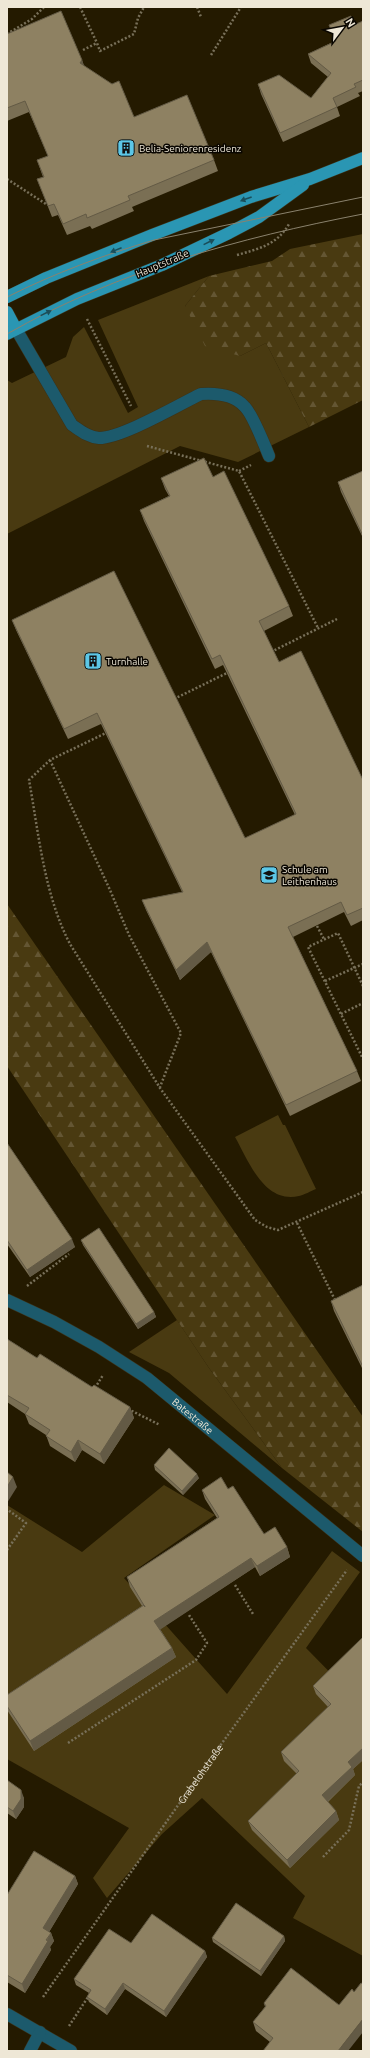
<svg xmlns="http://www.w3.org/2000/svg" width="370" height="2058" viewBox="0 0 370 2058" font-family="Ubuntu,sans-serif">
	<defs>
		<pattern id="forest-firs" width="22" height="20" patternUnits="userSpaceOnUse"><rect width="22" height="20" fill="#493a11"/><path d="M5 1l3.5 6h-7zM16 11l3.5 6h-7z" fill="#645633"/></pattern>
	</defs>
	<rect width="100%" height="100%" fill="#241a00"/>
	<!-- green -->
	<g fill="#493a11">
		<path d="M209,276L185,306L240,356L266,343L309,427L238,462L180,446L7,534V380L12,383L66,357L73,337L84,327L128,413L138,407L98,320Z"/>
		<path d="M278,1115L283,1125H285L316,1189C311,1191 304,1195 299,1196C264,1204 248,1160 235,1137Z"/>
		<path d="M177,1320L209,1368L282,1468L169,1373L129,1352Z"/>
		<path d="M164,1485L215,1515L124,1578L227,1694L332,1551L360,1572L306,1648L363,1706V1956L293,1918L305,1896L202,1798L162,1834L107,1898L93,1878L129,1828L7,1759V1505L82,1552Z"/>
	</g>
	<!-- forest -->
	<g fill="url(#forest-firs)">
		<path d="M363,234V400L309,427L266,343L240,356L205,346L185,306L209,276L272,261L290,249Z"/>
		<path d="M7,904L363,1417V1532L282,1468L209,1368L7,1066Z"/>
	</g>
	<g fill="none" stroke-linecap="round" stroke-linejoin="round">
		<defs>
			<path id="lane" d="M16,329L72,425C81,431 88,437 99,438C122,438 178,405 201,394C216,393 233,394 244,406C251,412 265,446 269,456"/>
			<g id="street">
				<path id="s2" d="M7,1300L54,1322L99,1347L147,1378L363,1556"/>
				<path d="M7,2014L71,2051"/>
				<path d="M30,2051L40,2032"/>
			</g>
			<g id="primary">
				<path d="M7,297L46,278L152,235L251,197L310,179L363,158"/>
				<path d="M7,312L16,329"/>
				<path d="M7,334L77,299L162,265L229,233L259,217L303,185"/>
			</g>
		</defs>
		<!-- lane casing -->
		<use href="#lane" stroke="#3c331a" stroke-width="13"/>
		<!-- street casing -->
		<use href="#street" stroke="#3c331a" stroke-width="13"/>
		<!-- primary casing -->
		<use href="#primary" stroke="#3c331a" stroke-width="13"/>
		<!-- path -->
		<g stroke="#787059" stroke-width="2.5" stroke-dasharray="2 2" stroke-linecap="butt">
			<path d="M80,7L97,43"/>
			<path d="M197,7L201,17"/>
			<path d="M7,34L32,19L44,7"/>
			<path d="M83,50L97,43L100,51L134,34L138,18L144,7"/>
			<path d="M211,55L241,7"/>
			<path d="M7,179L46,204"/>
			<path d="M237,255C258,249 277,245 289,224"/>
			<path d="M87,319L131,406"/>
			<path d="M147,446L239,471L318,628"/>
			<path d="M239,471L251,465"/>
			<path d="M271,652L337,619"/>
			<path d="M174,699L229,672"/>
			<path d="M108,732L50,760L29,780C39,835 44,894 70,944L160,1088L255,1220L267,1227L278,1230L363,1192"/>
			<path d="M50,760L110,890L129,935L181,1033L160,1087"/>
			<path d="M317,926L324,939"/>
			<path d="M325,981L363,964"/>
			<path d="M363,986L338,933L308,947L363,1059"/>
			<path d="M341,1014L363,1003"/>
			<path d="M297,1223L335,1300"/>
			<path d="M27,1286L69,1254"/>
			<path d="M95,1388L103,1375"/>
			<path d="M128,1409L160,1425"/>
			<path d="M7,1550L26,1523L8,1510"/>
			<path d="M235,1585L253,1614"/>
			<path d="M68,1743L196,1660L207,1643L189,1615"/>
			<path d="M323,1857L349,1830L359,1786L363,1782"/>
			<path id="s1" d="M43,1997L217,1750L347,1570"/>
			<path d="M69,2026L88,1997"/>
		</g>
		<!-- lane -->
		<use href="#lane" stroke="#1c5a6c" stroke-width="12"/>
		<!-- street -->
		<use href="#street" stroke="#1c5a6c" stroke-width="12"/>
		<!-- primary -->
		<use href="#primary" stroke="#2a96b3" stroke-width="12"/>
		<!-- tram -->
		<g stroke="#8a826d" stroke-width="1">
			<path d="M7,297C55,273 104,255 154,240L363,197"/>
			<path d="M7,334C117,271 239,238 363,214"/>
		</g>
	</g>
	<!-- wall -->
	<g fill="#7a6f54">
		<path d="M363,21V91L358,93L360,96L337,107L340,116L283,142L261,94L258,84L311,98L328,77L311,63L308,54L335,41L329,25H354Z"/>
		<path d="M7,34L82,60L84,66L134,117L214,160L218,171L132,207L134,211L92,229L90,226L67,235L58,215L52,217L37,179L43,177L37,160L48,156L29,112L7,121Z"/>
		<path d="M363,471V538L341,492L338,482Z"/>
		<path d="M213,477L289,606L293,616L264,631L279,662L363,780V920L351,926L344,912L293,937L357,1071L361,1081L290,1116L211,952L180,980L146,910L142,900L182,892L101,724L68,739L16,630L12,620L245,838L295,815L223,665L215,669L144,521L140,510L169,496L165,489L161,478Z"/>
		<path d="M7,1143L75,1247L30,1277L7,1244Z"/>
		<path d="M81,1240L154,1312L156,1317L138,1329L83,1245Z"/>
		<path d="M363,1285V1370L334,1311L331,1301Z"/>
		<path d="M7,1339L37,1358L130,1407L134,1418L104,1464L82,1450L75,1462L50,1446L46,1435L29,1424L25,1414L7,1402Z"/>
		<path d="M154,1465L199,1478L183,1495L155,1470Z"/>
		<path d="M228,1489L264,1534L287,1547L290,1557L260,1576L255,1567L160,1629L172,1648L176,1657L34,1751L7,1710V1695L142,1606L130,1587L127,1577L217,1518L205,1499L202,1490Z"/>
		<path d="M363,1637V1760L353,1769L355,1775L328,1802L336,1811L339,1820L290,1868L252,1830L248,1821L297,1774L284,1761L281,1752L328,1707L316,1694L313,1686Z"/>
		<path d="M7,1780L24,1798V1807L16,1819L7,1813Z"/>
		<path d="M75,1876L78,1884L49,1932L51,1933L54,1941L50,1947L51,1950L25,1993L7,1982V1895Z"/>
		<path d="M284,1936L285,1941L261,1976L213,1942L212,1938Z"/>
		<path d="M131,1943L205,1951L207,1957L166,2017L125,1989L107,2015L89,2002L87,1997L89,1993L76,1985L74,1979Z"/>
		<path d="M264,2003L348,2051L270,2042L256,2031L253,2022L265,2007Z"/>
	</g>
	<!-- shaded-wall -->
	<g fill="#635a45">
		<path d="M82,60L86,71L80,63Z"/>
		<path d="M207,942L211,952L180,980L176,970Z"/>
		<path d="M72,1239L75,1247L30,1277L27,1270Z"/>
		<path d="M154,1312L156,1317L138,1329L136,1324Z"/>
		<path d="M130,1407L134,1418L104,1464L100,1454Z"/>
		<path d="M78,1440L82,1450L75,1462L71,1452Z"/>
		<path d="M197,1474L199,1478L183,1495L182,1491Z"/>
		<path d="M13,1477L17,1487L7,1503V1487Z"/>
		<path d="M287,1547L290,1557L260,1576L257,1566Z"/>
		<path d="M251,1558L255,1567L158,1631L154,1621Z"/>
		<path d="M172,1648L176,1657L34,1751L30,1741Z"/>
		<path d="M363,1748V1760L353,1769L355,1775L325,1804L322,1795L348,1762Z"/>
		<path d="M21,1790L24,1798V1807L16,1819L13,1811Z"/>
		<path d="M336,1811L339,1820L290,1868L287,1860Z"/>
		<path d="M75,1876L78,1884L46,1937L43,1928Z"/>
		<path d="M51,1933L54,1941L50,1947L51,1950L25,1993L22,1984Z"/>
		<path d="M284,1936L285,1941L261,1976L260,1971Z"/>
		<path d="M205,1951L207,1957L166,2017L164,2011Z"/>
		<path d="M123,1983L125,1989L107,2015L105,2009Z"/>
		<path d="M363,2019V2032L348,2051H338Z"/>
	</g>
	<!-- building -->
	<g fill="#8e8162" stroke="#635a45">
		<path d="M61,11L82,60L80,63L112,84L119,81L134,117L187,95L214,160L128,196L130,200L87,218L86,214L63,224L54,204L48,206L37,179L44,177L37,160L48,156L25,101L7,108V34Z"/>
		<path d="M351,16L354,25L363,21V80L354,84L356,87L333,98L337,107L280,133L258,84L279,75L311,98L331,73L308,54L336,41L329,25Z"/>
		<path d="M204,458L213,477L224,471L289,606L259,621L279,662L301,651L363,780V908L347,915L341,902L288,927L357,1071L286,1105L207,942L176,970L142,900L183,892L97,713L64,729L12,620L114,571L245,838L296,814L220,655L212,659L140,510L170,496L161,478Z"/>
		<path d="M363,471V536L338,482Z"/>
		<path d="M7,1143L72,1239L27,1270L7,1240Z"/>
		<path d="M99,1228L154,1312L136,1324L81,1240Z"/>
		<path d="M363,1285V1367L331,1301Z"/>
		<path d="M7,1339L37,1358L40,1354L92,1387L94,1385L130,1407L100,1454L78,1440L71,1452L46,1436L50,1430L25,1414L29,1408L7,1395Z"/>
		<path d="M169,1448L197,1474L182,1491L154,1465Z"/>
		<path d="M7,1472L13,1477L7,1487Z"/>
		<path d="M221,1477L228,1489L233,1486L264,1534L275,1527L287,1547L257,1566L251,1558L154,1621L172,1648L30,1741L7,1706V1695L144,1605L145,1607L127,1577L219,1517L202,1490Z"/>
		<path d="M363,1637V1748L348,1762L352,1767L322,1795L336,1811L287,1860L248,1821L299,1771L281,1752L331,1704L313,1686Z"/>
		<path d="M7,1780L21,1790V1799L13,1811L7,1807Z"/>
		<path d="M34,1851L75,1876L43,1928L51,1933L46,1940L48,1941L22,1984L7,1975V1895Z"/>
		<path d="M236,1903L284,1936L260,1971L212,1938Z"/>
		<path d="M152,1914L205,1951L164,2011L123,1983L105,2009L87,1997L91,1990L74,1979L109,1929L131,1943Z"/>
		<path d="M291,1968L339,2005L352,1989L354,1992L361,1983L363,1984V2019L338,2051H263L273,2038L253,2022L266,2006L264,2003Z"/>
	</g>
	<!-- one-way arrows -->
	<defs><path id="oneway-solid" d="M-6-.8H1V-3.2L6.5 0L1 3.2V.8H-6Z"/></defs>
	<g fill="#1a4e5a">
		<use href="#oneway-solid" transform="translate(246 199) rotate(160)"/>
		<use href="#oneway-solid" transform="translate(209 242) rotate(-26)"/>
		<use href="#oneway-solid" transform="translate(116 250) rotate(158)"/>
		<use href="#oneway-solid" transform="translate(46 313) rotate(-26)"/>
	</g>
	<!-- icons -->
	<defs>
		<symbol id="building-square" viewBox="-11 -11 22 22"><rect x="-9" y="-9" width="18" height="18" rx="4" fill="#5cc7e7" stroke="#090600"/><path d="M-4-6H4V6H1V3H-1V6H-4ZM-2.5-4.3h1.7v1.8h-1.7ZM.8-4.3h1.7v1.8H.8ZM-2.5-1h1.7V.8h-1.7ZM.8-1h1.7V.8H.8Z" fill="#111"/></symbol>
		<symbol id="school-square" viewBox="-11 -11 22 22"><rect x="-9" y="-9" width="18" height="18" rx="4" fill="#5cc7e7" stroke="#090600"/><path d="M0-5L7-2L0 1L-7-2ZM-4 1L0 2.5L4 1V4Q0 6-4 4Z" fill="#111"/></symbol>
	</defs>
	<g fill-rule="evenodd">
		<use href="#building-square" x="116" y="138" width="20" height="20"/>
		<use href="#building-square" x="83" y="651" width="20" height="20"/>
		<use href="#school-square" x="259" y="865" width="20" height="20"/>
	</g>
	<g text-anchor="middle" stroke-width="3" stroke-linejoin="round" paint-order="stroke">
		<!-- poi labels -->
		<g font-size="10" fill="#eee7d6" stroke="#090600" text-anchor="start">
			<text x="139" y="152">Belia-Seniorenresidenz</text>
			<text x="106" y="665">Turnhalle</text>
			<text x="282" y="873">Schule am<tspan x="282" dy="12">Leithenhaus</tspan></text>
		</g>
		<!-- street labels -->
		<g font-size="10" fill="#eee7d6" stroke="#090600">
			<text transform="translate(162 263) rotate(-23)" y="4">Hauptstraße</text>
			<text dy="4" stroke="none"><textPath href="#s2" startOffset="220">Batestraße</textPath></text>
			<text dy="4" stroke="none"><textPath href="#s1" startOffset="273">Grabelohstraße</textPath></text>
		</g>
	</g>
	<!-- border -->
	<rect width="370" height="2058" fill="none" stroke="#eee7d6" stroke-width="16"/>
	<!-- north arrow -->
	<g transform="translate(342 28) rotate(58)" stroke="#090600" stroke-width="3" paint-order="stroke">
	<path d="M0-3L7 15L0 10L-7 15Z" fill="#eee7d6"/>
	<text y="-6" font-size="11" font-weight="bold" text-anchor="middle" fill="#eee7d6">N</text>
	</g>
</svg>
